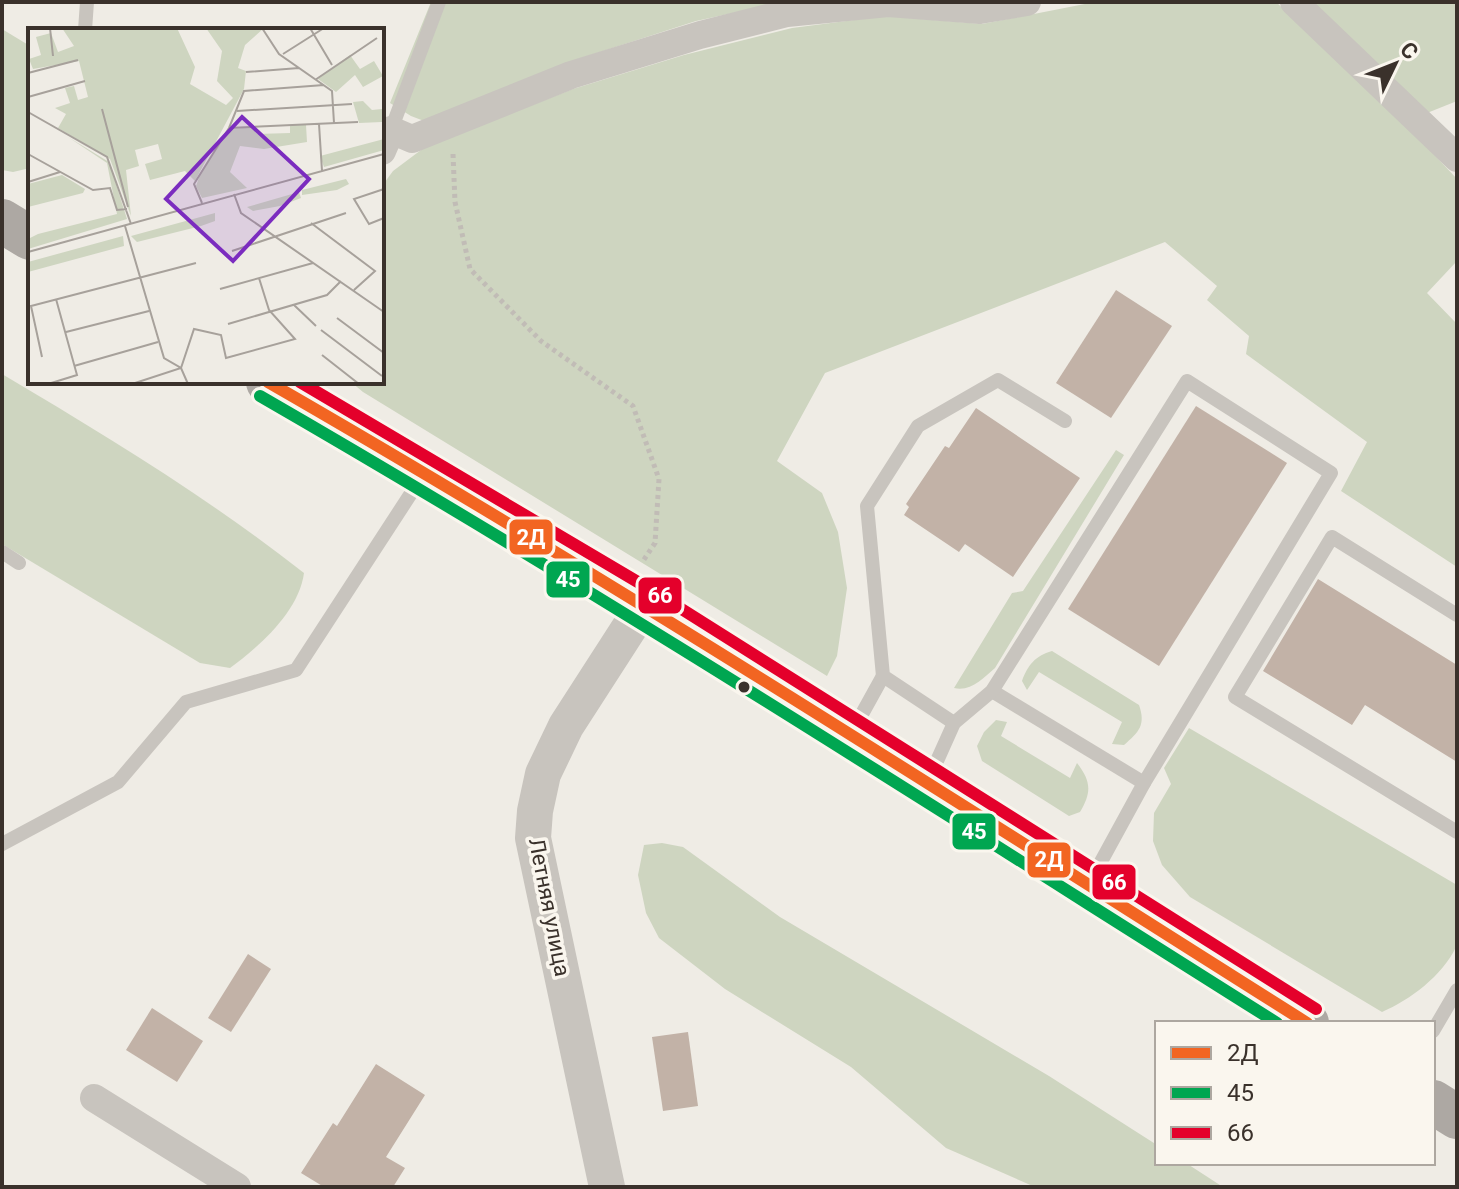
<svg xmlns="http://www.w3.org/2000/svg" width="1459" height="1189" viewBox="0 0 1459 1189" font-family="Roboto,sans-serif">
	<rect width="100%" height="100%" fill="#efece5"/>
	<!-- green -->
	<g fill="#ced5c0">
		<path d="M431,2H783L696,21L566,63L424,121L411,116L390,103Z"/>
		<path d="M1095,2H1276L1399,117L1457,179V261L1427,293L1457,324V567L1341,491L1367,442L1246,354L1249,336L1207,300L1217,286L1165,242L825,373L777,461L822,493L838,532L847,588L837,656L827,676L363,392L351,382H382V186L393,171L425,147L573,89L684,55L792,28L885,16L982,24Z"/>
		<path d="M1313,2H1457V101L1427,113Z"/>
		<path d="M2,29L30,46V168L13,172L2,170Z"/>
		<path d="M2,374C105,435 210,499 304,573C299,611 260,646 230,668L200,663L2,544Z"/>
		<path d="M1116,450L1124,455L995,668C983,678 971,692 954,688L1012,593L1023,591Z"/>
		<path d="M1052,651L1139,705C1146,725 1139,732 1124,745L1112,744L1122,722L1039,672L1027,690L1022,681C1028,665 1035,656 1052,651Z"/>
		<path d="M996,720L1007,722L1001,736L1070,778L1077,763C1091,781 1092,792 1080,812L1069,816L982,761L977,746L984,732Z"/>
		<path d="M1189,728L1457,885C1457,900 1459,935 1456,947C1442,976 1410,1000 1382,1012L1190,897L1162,865L1153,841L1154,813L1171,784L1164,768Z"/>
		<path d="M662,843L683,847L780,917L1049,1076L1157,1145V1163H1186L1223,1187H1035L946,1148L851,1067L725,989L659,938L646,913L638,875L644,845Z"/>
	</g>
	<!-- building -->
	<g fill="#c2b2a7">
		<path d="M1116,290L1172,326L1111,418L1056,383Z"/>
		<path d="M1196,406L1287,463L1159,666L1068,609Z"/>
		<path d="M976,408L1080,478L1013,577L965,544L959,552L904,515L909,507L906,504L945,446L949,448Z"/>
		<path d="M1318,579L1457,665V762L1365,705L1352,725L1263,671Z"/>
		<path d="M248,954L271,969L231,1032L208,1018Z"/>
		<path d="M152,1008L203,1041L177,1082L126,1050Z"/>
		<path d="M688,1032L698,1106L663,1111L652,1037Z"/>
		<path d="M376,1064L425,1095L386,1157L405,1168L393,1187H324L301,1173L333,1123L337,1126Z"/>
	</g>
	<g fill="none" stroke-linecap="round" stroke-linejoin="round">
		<!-- path -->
		<path stroke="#c1bcb6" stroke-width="5" stroke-dasharray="4 4" stroke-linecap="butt" d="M453,154L455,202L470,269L541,341L633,406L659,479L655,543L643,561"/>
		<!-- service -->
		<g stroke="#c8c4be" stroke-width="14">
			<path d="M85,30L87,2"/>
			<path d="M391,130L439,2"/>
			<path d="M2,552L19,563"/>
			<path d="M1457,615L1332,537L1235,697L1457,832"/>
			<path d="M992,691L1144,783"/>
			<path d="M954,723L883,676L867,506L918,426L998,380L1065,421"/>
			<path d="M852,732L883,676"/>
			<path d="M928,781L954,723L992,691L1187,381L1331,473L1144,783L1091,880"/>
			<path d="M2,844L118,782L186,702L296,670L423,475"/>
			<path d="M1433,1031L1457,990"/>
		</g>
		<!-- minor -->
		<g stroke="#c8c4be" stroke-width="28">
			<path d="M1294,2L1457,158"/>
			<path d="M382,151L391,130L412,139L571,75L700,35L787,13L888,3L980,10L1027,2"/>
			<path d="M94,1098L237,1187"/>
		</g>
		<!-- tertiary -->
		<path stroke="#c8c4be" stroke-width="36" d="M607,1187L533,838L535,811L543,774L566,726L644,605"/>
		<!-- primary -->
		<g stroke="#ada8a3" stroke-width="44">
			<path d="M2,221L30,238"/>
			<path d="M268,382L424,472L644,605L1307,1023"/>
			<path d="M1433,1102L1457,1117"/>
		</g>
		<defs>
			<path id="bus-1" d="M268,382C621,585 963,806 1307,1023"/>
			<path id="bus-2" d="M260,396C605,595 940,811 1277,1023"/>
			<path id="bus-3" d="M300,382L653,591L1316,1009"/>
		</defs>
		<!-- bus-1 casing -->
		<use href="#bus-1" stroke="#faf6ee" stroke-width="18"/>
		<!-- bus-2 casing -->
		<use href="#bus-2" stroke="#faf6ee" stroke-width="18"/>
		<!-- bus-3 casing -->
		<use href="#bus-3" stroke="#faf6ee" stroke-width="18"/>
		<!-- bus-1 -->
		<use href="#bus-1" stroke="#f26522" stroke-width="12"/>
		<!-- bus-2 -->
		<use href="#bus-2" stroke="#00a651" stroke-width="12"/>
		<!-- bus-3 -->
		<use href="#bus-3" stroke="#e4002b" stroke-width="12"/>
	</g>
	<!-- markers -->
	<circle fill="#3a312b" stroke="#faf6ee" stroke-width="3" cx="744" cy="687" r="7"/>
	<g text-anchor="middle" stroke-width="7" stroke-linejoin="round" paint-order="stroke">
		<!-- street labels -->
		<g font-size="22" fill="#3a312b" stroke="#faf6ee">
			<text transform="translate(550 907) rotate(79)" y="8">Летняя улица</text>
		</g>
	</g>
	<!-- overview -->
	<g transform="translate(28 28)">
		<rect width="356" height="356" fill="#efece5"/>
		<path d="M34,0H149L167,39L162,56L198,77L205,70L189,53L194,23L178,0H236L217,17L210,40L218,43L216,61L167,153L157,143L122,152L117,136L134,131L130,116L107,122L111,138L98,142L103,188L82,131L30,100L38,86L27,80L42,75L37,60L46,58L50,72L60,69L51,33L5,41L1,31L13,27L8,9L23,5L30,24L46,18ZM322,27L332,41L346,33L355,48L335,59L327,47L308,64L290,51ZM335,73L344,82L354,81V94L331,95L325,74ZM262,97H278L279,114L236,121L212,118L202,144L219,160L174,170L168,158L173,144L202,101L228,99L229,106L262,105ZM40,109L81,134L99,191L0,221V211L10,206L89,186L79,135ZM356,111V122L296,139L292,128ZM34,147L57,161L55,165L0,179V156ZM318,151L321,156L309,162L274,167V162ZM271,164L273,170L252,178L225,183L219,179ZM187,185V193L173,198L109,214L103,208ZM95,208L96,218L0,244V234Z" fill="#ced5c0"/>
		<path fill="none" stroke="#a7a19b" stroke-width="2" d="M22,0L25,28M234,0L251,26L304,63L306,95M282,0L304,37M255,26L296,0M218,44L271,40M0,45L50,32M287,52L349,10M0,69L57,53M74,81L100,179M209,83L324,76M0,84L79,129L103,196M291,96L294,143M201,100L330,94M0,126L65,162L82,160L89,182L99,181M0,154L32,144M356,161L326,171L341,196L356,190M206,166L213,185L356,284M174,175L166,156L201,100L216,63L296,57M283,195L347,243L326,262M97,198L136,330L153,340L160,356M204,223L318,185M0,224L356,126M192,261L285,235M266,277L288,298M309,290L356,325M200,296L299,267L313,253M293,302L354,348M38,304L121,283M294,327L331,356M14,329L3,278L168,235M46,338L130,314M20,356L49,347L28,271M104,356L153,340L166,301L193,307L198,330L267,311L241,282L231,250"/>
		<path fill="#7b2cbf" fill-opacity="0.15" stroke="#7b2cbf" stroke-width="4" d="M214,89L281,151L205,233L138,171Z"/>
		<rect width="356" height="356" fill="none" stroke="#3a312b" stroke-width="4"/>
	</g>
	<g stroke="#faf6ee" stroke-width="3">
		<rect x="508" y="518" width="46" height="38" rx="8" fill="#f26522"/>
		<rect x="545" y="560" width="46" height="39" rx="8" fill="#00a651"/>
		<rect x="637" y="576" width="46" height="39" rx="8" fill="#e4002b"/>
		<rect x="951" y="812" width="46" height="39" rx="8" fill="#00a651"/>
		<rect x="1026" y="841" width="46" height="38" rx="8" fill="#f26522"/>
		<rect x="1091" y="863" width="46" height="38" rx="8" fill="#e4002b"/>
	</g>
	<g font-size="22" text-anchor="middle" font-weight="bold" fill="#fff">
		<text x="531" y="545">2Д</text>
		<text x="568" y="587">45</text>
		<text x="660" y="603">66</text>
		<text x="974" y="839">45</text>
		<text x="1049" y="867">2Д</text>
		<text x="1114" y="890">66</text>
	</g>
	<!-- border -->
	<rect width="1459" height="1189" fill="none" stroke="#3a312b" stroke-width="8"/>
	<!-- legend -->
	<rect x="1155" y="1021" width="280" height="144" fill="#faf6ee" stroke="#ada7a0" stroke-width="2"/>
	<rect x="1171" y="1047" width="40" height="12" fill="#f26522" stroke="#ada7a0" stroke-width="2"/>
	<text x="1227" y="1061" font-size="24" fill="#3a312b">2Д</text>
	<rect x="1171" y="1087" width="40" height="12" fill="#00a651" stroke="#ada7a0" stroke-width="2"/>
	<text x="1227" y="1101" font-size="24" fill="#3a312b">45</text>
	<rect x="1171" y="1127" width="40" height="12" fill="#e4002b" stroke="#ada7a0" stroke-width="2"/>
	<text x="1227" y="1141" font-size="24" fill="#3a312b">66</text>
	<!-- north arrow -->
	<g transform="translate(1395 64) rotate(47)" stroke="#faf6ee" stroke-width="6" paint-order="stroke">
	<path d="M0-6L14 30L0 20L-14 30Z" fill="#3a312b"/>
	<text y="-12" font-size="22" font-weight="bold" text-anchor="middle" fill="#3a312b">С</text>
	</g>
</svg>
